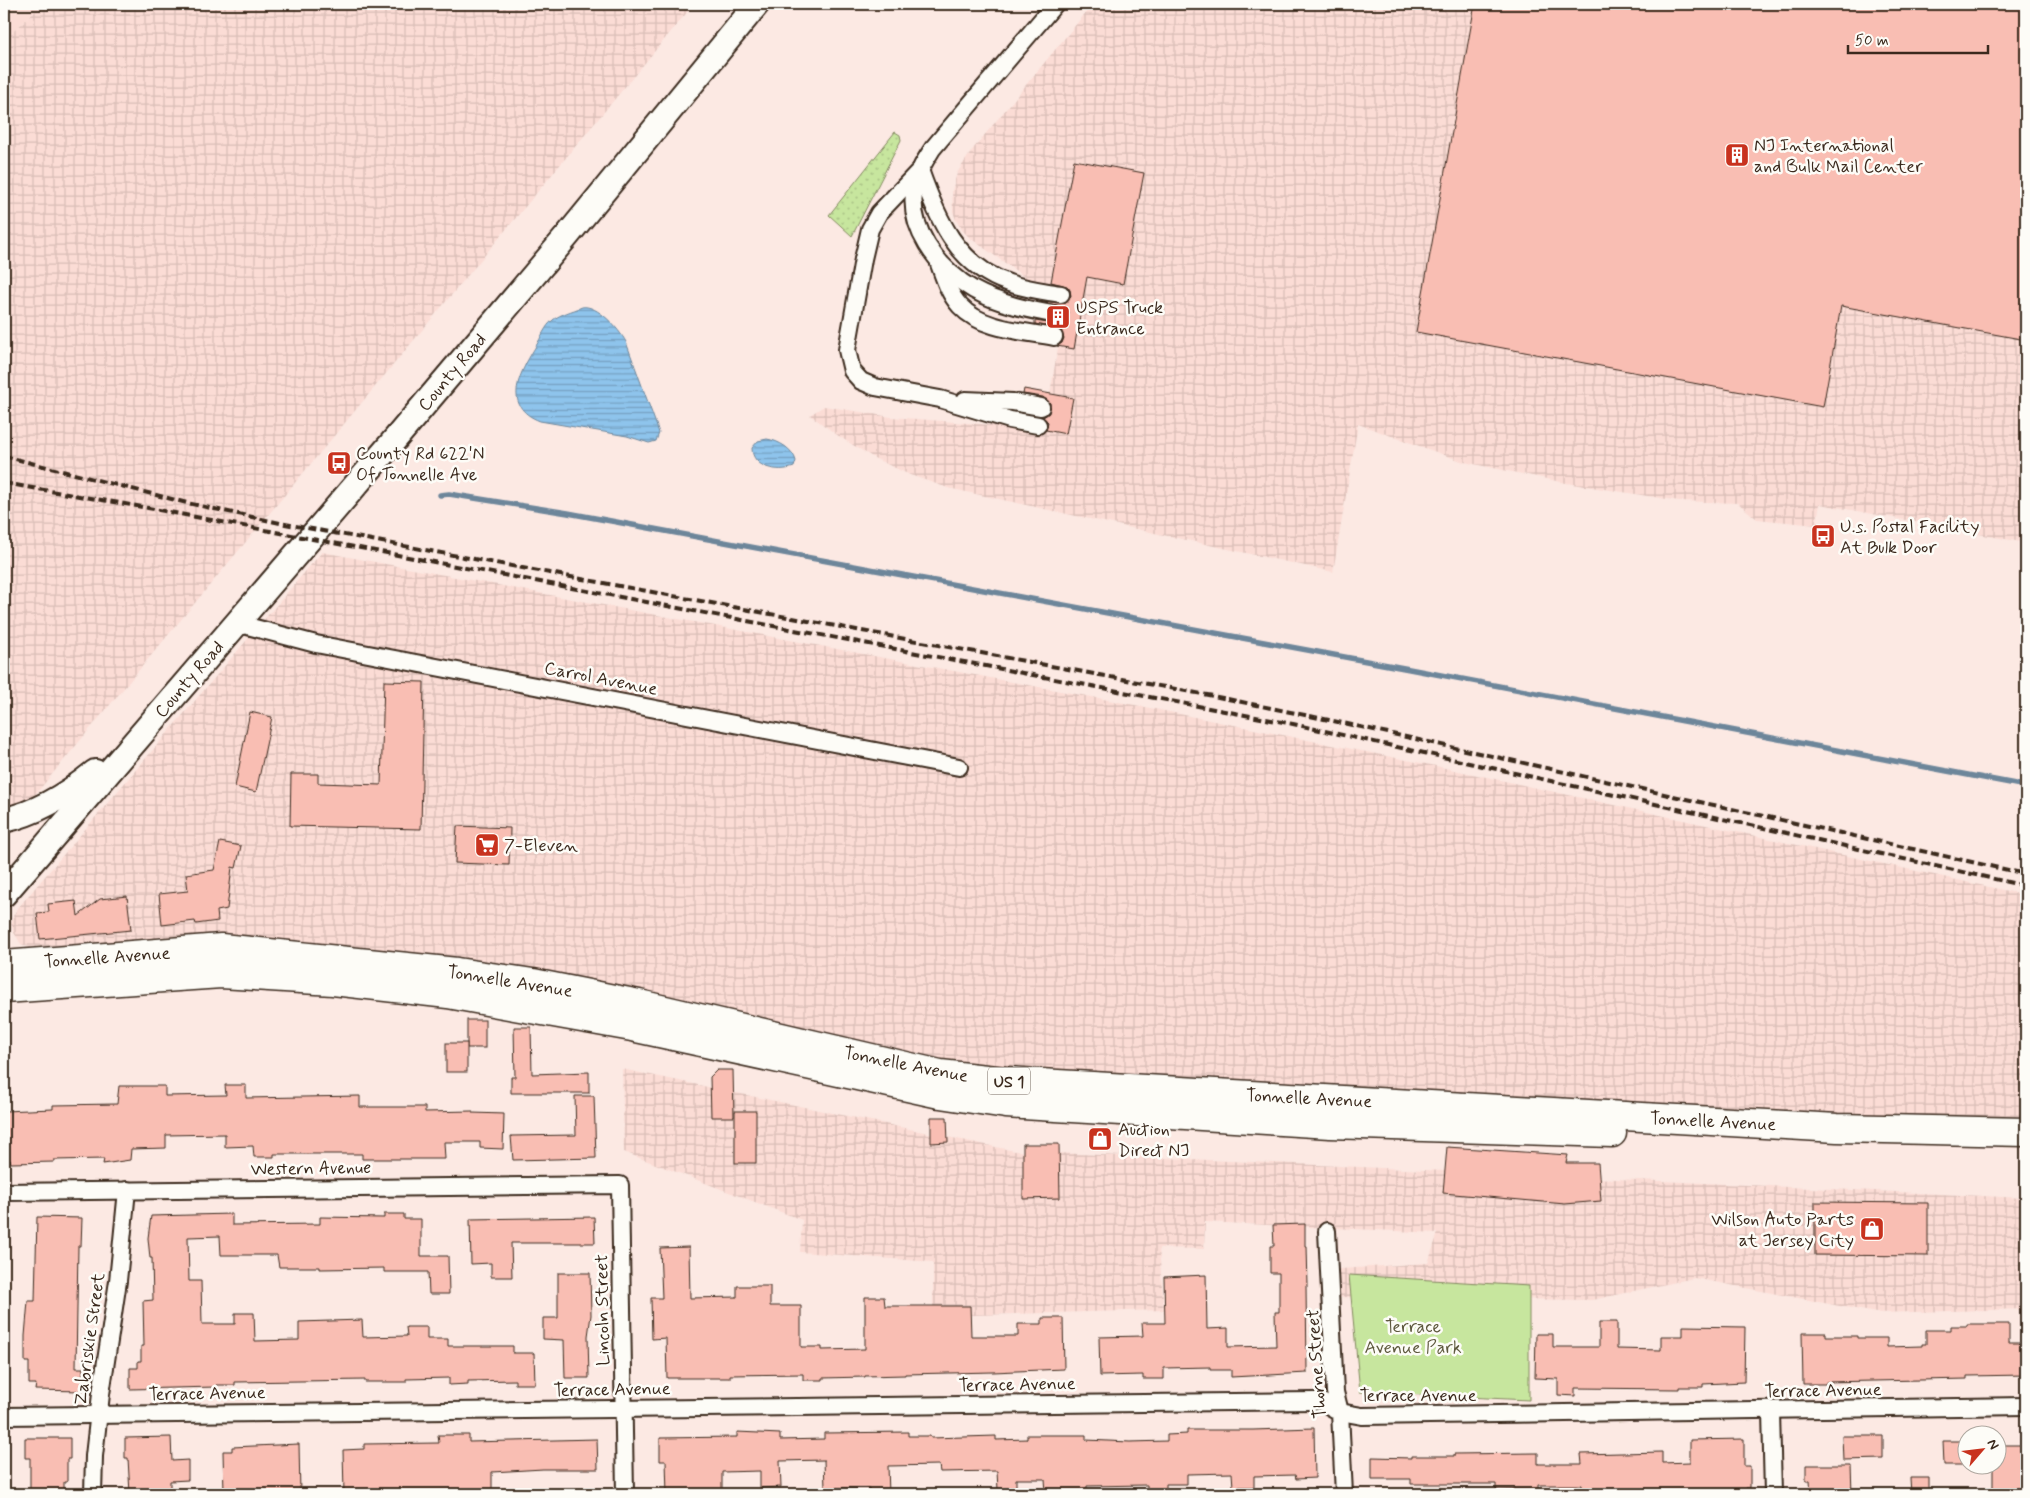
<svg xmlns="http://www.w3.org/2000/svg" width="2030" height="1498" viewBox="0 0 2030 1498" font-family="Mynerve,sans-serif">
	<defs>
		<pattern id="industrial-grid" width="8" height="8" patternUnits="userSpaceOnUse" patternTransform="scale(1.25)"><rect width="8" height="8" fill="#fbdcd5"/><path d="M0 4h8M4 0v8" fill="none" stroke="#d8bdb6"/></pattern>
		<pattern id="grass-dots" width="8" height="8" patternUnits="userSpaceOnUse" patternTransform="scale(1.25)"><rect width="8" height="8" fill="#c7e69e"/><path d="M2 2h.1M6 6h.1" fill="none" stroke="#acc588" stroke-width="1.8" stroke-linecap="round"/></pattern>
		<pattern id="water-rules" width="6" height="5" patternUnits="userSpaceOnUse" patternTransform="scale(1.25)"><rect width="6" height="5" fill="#8ec4ec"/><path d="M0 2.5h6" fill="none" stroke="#759fbf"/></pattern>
	</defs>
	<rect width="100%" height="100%" fill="#fce9e3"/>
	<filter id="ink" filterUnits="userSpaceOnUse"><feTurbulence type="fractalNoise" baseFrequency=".02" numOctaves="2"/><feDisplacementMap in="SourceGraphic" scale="10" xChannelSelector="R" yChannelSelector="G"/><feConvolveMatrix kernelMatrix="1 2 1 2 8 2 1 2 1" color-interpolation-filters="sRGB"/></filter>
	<g filter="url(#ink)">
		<!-- built -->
		<path fill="#fbdcd5" d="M4,4H43L4,40Z"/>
		<!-- industrial -->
		<g fill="url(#industrial-grid)">
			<path d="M43,4H694L4,832V40Z"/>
			<path d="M1093,4H2026V543L1820,504L1816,525L1757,519L1738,503L1679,501L1566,483L1464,462L1358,424L1333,572L948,488L910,475L874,458L840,437L810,415L824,406L891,417L993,425L1043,434L1068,289L1042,284L1026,278L970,238L962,230L956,220L953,211L952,191L957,173L973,149Z"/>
			<path d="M322,552L1140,706L1436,766L2026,895V1121L1738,1110L983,1067L185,938L30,947L21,944L13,931L11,924L13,916L17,909Z"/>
			<path d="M622,1069L1015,1151L2026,1198V1309L1876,1313L1694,1278L1592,1300L1332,1297L1326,1270L1428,1263L1438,1233L1205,1222L1204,1249L1159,1248L1164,1310L933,1316V1262L800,1252L802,1220L624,1152Z"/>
		</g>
		<!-- grass -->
		<path fill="url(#grass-dots)" stroke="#81885e" d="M895,132L900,135L901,140L852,236L829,215Z"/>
		<!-- park -->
		<path fill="#c7e69e" stroke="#81885e" d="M1349,1275L1529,1286V1400L1360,1392Z"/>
		<!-- water -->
		<g fill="url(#water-rules)" stroke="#6d869a">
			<path d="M582,307C597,304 619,329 626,342L657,427L659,433L656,441L649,443L627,436L540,421C500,406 521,371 536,346C541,338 545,326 553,320C560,314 573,311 582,307Z"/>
			<path d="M767,439C779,441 793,449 796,461L794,467C778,473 752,468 752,448L758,441Z"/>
		</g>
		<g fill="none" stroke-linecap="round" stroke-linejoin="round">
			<!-- stream -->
			<path stroke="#6d869a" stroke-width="5.5" d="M440,495L449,494L568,513L1404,668L2026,786"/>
		</g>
		<!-- building -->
		<g fill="#f9beb3" stroke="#3b2a1e">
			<path d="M1475,4H2026V340L1841,306L1823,407L1416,332Z"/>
			<path d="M1074,160L1144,173L1123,284L1087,277L1074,349L1057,346L1062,343L1064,338L1060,329L1035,324V321L1061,325L1068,317V312L1064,307L1039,301L1064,303L1071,296L1070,290L1067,286L1051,282Z"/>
			<path d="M1024,389L1073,398L1066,434L1046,430L1048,422L1043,417L1049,413L1050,403L1043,397L1023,394Z"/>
			<path d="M384,681L424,682L421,829L290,826L291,774H318V783L381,785Z"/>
			<path d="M250,712L272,717L256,792L235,787Z"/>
			<path d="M457,826L510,828L509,865L455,863Z"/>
			<path d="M220,842L241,846L236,868L232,867L227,909L217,911L218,921L196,924L195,921L162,925L159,894L188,891L186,874L214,870Z"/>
			<path d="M127,896L131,930L40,939L37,913L49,912L48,904L76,901L78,916L100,899Z"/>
			<rect x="467" y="1020" width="18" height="28"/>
			<path d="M514,1027H531L532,1074L589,1072V1093H511V1077H515Z"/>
			<rect x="446" y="1043" width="21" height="29"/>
			<path d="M717,1070H733L734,1117H711L710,1077Z"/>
			<path d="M225,1085H246V1098L360,1096V1107H425V1112L472,1111V1113L504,1114L503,1149L480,1148V1142H444L445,1159H362V1154H274V1157H254L253,1146L225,1147V1134L166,1135V1148L131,1149L130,1160L103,1164L104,1159L54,1160V1162L11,1163L10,1160H4V1111L53,1109V1105L117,1104L119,1086H165V1096L226,1095Z"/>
			<path d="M575,1096H594L596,1158L513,1160L511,1136L576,1135Z"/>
			<rect x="735" y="1111" width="21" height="52"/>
			<path d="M931,1117H947L948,1142L931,1143Z"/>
			<path d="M1023,1144H1059L1060,1198L1023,1199Z"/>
			<path d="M1447,1147L1568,1155L1566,1163H1598L1601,1201L1565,1204L1443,1193Z"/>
			<path d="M1815,1202L1928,1203V1256L1815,1255Z"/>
			<path d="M232,1214V1225L320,1224V1217L384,1218V1214H404V1219H421V1256H448L449,1294H429L428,1272H384V1268L320,1269V1267H279L277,1255H221L220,1236L188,1237L189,1281H201L202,1324H235V1313H254L255,1341L299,1340V1322L362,1320L363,1337L407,1336L406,1327H427V1339H448V1346H513V1353H534L535,1384H515V1380L468,1381V1384L449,1385V1378L406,1379V1382H365V1380L235,1382V1385H216V1387L130,1389V1368H138V1361H141V1346H144L143,1301L153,1300L152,1258H150L148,1238L151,1216Z"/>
			<path d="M37,1217L82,1218L81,1246H78L76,1368H83L82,1391L35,1390L36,1384H29V1362H25V1336L28,1301H35Z"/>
			<path d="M594,1217L595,1243H511L512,1277H491V1263L471,1264L470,1219Z"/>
			<path d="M1305,1224V1246H1307L1308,1286H1306L1307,1373L1231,1377V1370H1210V1367L1164,1368V1379H1143V1375L1100,1376L1099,1337L1143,1336L1142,1323H1165L1164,1277L1206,1275L1207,1329L1228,1328V1347L1276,1346L1275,1312H1279V1273H1270V1246H1274L1273,1225Z"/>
			<path d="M689,1247L690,1298L737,1297V1286H770V1306H801V1347H822V1350L865,1349V1297H884L885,1306H970L971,1336H1018V1324H1042V1318H1063L1064,1369L993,1372L905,1374V1375L865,1376V1377L822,1378V1380H803V1374L730,1375V1378H667L666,1338L652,1339L651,1298H662L660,1248Z"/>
			<path d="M558,1273H590L591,1315L588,1336L589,1378H565L564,1340L543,1339V1318H558Z"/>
			<path d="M1599,1322H1617V1349L1661,1350V1336H1683V1326L1745,1327L1744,1382L1703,1384V1387H1679V1389L1575,1388V1396L1558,1395V1379L1535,1378L1536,1334H1553V1347H1599Z"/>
			<path d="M1967,1324H2009V1343H2026V1375L1967,1376V1379L1826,1382V1384H1803L1802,1333H1826V1336H1857V1338H1887V1347L1922,1346V1344H1926V1330H1951V1326H1967Z"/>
			<path d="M1314,1428L1315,1478L1296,1479L1295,1475L1254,1476V1487H1233L1232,1473L1187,1474V1484H1166V1493H1147V1485L1087,1486V1491L1046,1492L1045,1479H1016V1489L998,1490L997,1471L940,1472L939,1465L888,1466L889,1494H870L869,1488H825L824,1460L780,1461L781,1487L760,1488V1471L722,1472V1494H667L666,1461H660V1438L737,1437V1432L780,1434V1440L824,1439V1433L908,1432V1436H930L931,1438L996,1436V1440L1027,1439V1435H1086V1440L1130,1442L1167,1441V1435L1187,1434V1430H1253Z"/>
			<path d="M438,1435H469V1442L597,1439L598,1469H543L492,1472V1490H471V1494H440V1492L344,1494L343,1450L364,1449V1444L439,1443Z"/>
			<path d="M1842,1436H1883V1459L1843,1460Z"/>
			<path d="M171,1437L172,1461L188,1460V1480L170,1481V1494H130L128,1458H125V1438Z"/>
			<path d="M25,1438H70V1459H67V1482H64V1494H30V1458H25Z"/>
			<path d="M1744,1439V1466H1750V1488H1746V1494H1582V1485H1538V1490L1496,1489V1484H1411V1479H1372V1457L1411,1458V1456H1454V1454L1538,1453V1464H1582L1581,1454L1662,1452V1463L1690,1462V1440Z"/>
			<path d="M1943,1441H1968V1465H1944Z"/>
			<path d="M299,1444L300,1494H281V1492L224,1493L223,1451H232V1447Z"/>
			<path d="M1998,1445H2026V1494H1993V1466H1998Z"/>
			<path d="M1806,1465H1851L1852,1494H1811L1810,1481H1806Z"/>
			<path d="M1910,1478H1929V1494H1911Z"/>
		</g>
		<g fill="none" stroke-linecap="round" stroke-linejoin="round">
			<defs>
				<g id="minor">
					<path d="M1055,4L933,148C926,159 919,169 916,182C904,226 938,269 974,290C999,304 1030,310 1058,315"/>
					<path d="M920,170C937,218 957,266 1009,283C1025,289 1044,291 1061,294"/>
					<path d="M918,172L879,213L870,229L863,259L847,350L852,371L861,381L875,387L940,399L1010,420L1038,425"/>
					<path d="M939,264C944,278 949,294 960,306C982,330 1024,331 1054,337"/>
					<path d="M965,400L1013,402L1041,407"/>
					<path d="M236,623L316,644L959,767"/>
					<path d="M4,1192L620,1185L625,1494"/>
					<path d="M1327,1231L1335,1392L1340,1412L1344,1494"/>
					<path d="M1771,1411L1773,1494"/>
					<path d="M4,1416L1316,1401H1320L1340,1412L1362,1416L2026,1406"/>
					<path d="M93,1494L94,1456L101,1394L118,1281L127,1190"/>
				</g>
				<g id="secondary">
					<path d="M4,820C38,813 68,794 95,772"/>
					<path d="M4,894L391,444L567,236L757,4"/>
				</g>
				<g id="trunk">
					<path d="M4,965L221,948L457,972L533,983L639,1004L940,1074L1005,1081L1837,1128L2026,1132"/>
					<path d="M4,989L221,974L333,981L448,994L632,1027L940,1094L1006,1104L1330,1124L1612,1133"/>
				</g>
			</defs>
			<!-- minor casing -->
			<use href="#minor" stroke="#3b2a1e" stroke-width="20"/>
			<!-- secondary casing -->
			<use href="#secondary" stroke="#3b2a1e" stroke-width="28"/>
			<!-- trunk casing -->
			<use href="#trunk" stroke="#3b2a1e" stroke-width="31"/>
			<!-- minor -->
			<use href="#minor" stroke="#fdfcf7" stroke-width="16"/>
			<!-- secondary -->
			<use href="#secondary" stroke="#fdfcf7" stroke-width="24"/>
			<!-- trunk -->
			<use href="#trunk" stroke="#fdfcf7" stroke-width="28"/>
			<!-- rail -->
			<g stroke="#3b2a1e" stroke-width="4" stroke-dasharray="8 4" stroke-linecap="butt">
				<path d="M4,456L187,503L280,523L1213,696L1329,720L2026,874"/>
				<path d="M4,483L148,508L1293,724L2026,886"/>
			</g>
		</g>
	</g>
	<!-- icons -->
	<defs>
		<symbol id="building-square" viewBox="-11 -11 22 22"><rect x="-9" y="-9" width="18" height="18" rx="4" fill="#c8321e" stroke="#fdfcf7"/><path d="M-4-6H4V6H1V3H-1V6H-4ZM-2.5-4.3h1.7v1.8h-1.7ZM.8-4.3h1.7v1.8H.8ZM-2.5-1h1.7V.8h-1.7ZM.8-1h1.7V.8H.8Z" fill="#fff"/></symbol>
		<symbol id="bus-square" viewBox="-11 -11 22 22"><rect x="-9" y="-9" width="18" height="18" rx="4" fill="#c8321e" stroke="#fdfcf7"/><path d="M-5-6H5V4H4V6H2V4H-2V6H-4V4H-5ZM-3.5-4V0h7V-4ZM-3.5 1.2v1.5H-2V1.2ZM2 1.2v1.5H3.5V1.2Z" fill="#fff"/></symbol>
		<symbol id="supermarket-square" viewBox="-11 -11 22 22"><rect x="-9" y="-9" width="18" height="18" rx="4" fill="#c8321e" stroke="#fdfcf7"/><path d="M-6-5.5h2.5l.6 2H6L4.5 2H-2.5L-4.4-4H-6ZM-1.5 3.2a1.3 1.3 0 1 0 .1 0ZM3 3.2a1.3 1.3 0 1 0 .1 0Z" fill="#fff"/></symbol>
		<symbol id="shop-square" viewBox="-11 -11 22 22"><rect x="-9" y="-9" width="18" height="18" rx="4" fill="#c8321e" stroke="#fdfcf7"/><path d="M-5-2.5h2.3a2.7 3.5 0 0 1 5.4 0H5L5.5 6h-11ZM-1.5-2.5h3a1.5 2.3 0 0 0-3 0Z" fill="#fff"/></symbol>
	</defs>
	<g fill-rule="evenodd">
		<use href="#building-square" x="1723" y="141" width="28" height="28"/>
		<use href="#building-square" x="1044" y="303" width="28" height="28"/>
		<use href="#bus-square" x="325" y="449" width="28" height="28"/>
		<use href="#bus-square" x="1809" y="522" width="28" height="28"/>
		<use href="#supermarket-square" x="473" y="831" width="28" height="28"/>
		<use href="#shop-square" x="1086" y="1125" width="28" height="28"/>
		<use href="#shop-square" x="1858" y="1215" width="28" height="28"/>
	</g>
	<g text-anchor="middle" stroke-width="5" stroke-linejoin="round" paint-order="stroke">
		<!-- shield labels -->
		<rect fill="#fdfcf7" stroke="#75695f" stroke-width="1" x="988" y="1067.5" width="42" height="27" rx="4"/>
		<g font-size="16" font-weight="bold" fill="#3b2a1e">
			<text x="1009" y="1087">US 1</text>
		</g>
		<!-- poi labels -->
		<g font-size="18" fill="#3b2a1e" stroke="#fdfcf7" text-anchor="start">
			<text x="1754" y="151">NJ International<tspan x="1754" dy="21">and Bulk Mail Center</tspan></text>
			<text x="1076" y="313">USPS Truck<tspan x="1076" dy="21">Entrance</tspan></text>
			<text x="356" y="459">County Rd 622'N<tspan x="356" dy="21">Of Tonnelle Ave</tspan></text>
			<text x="1840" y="532">U.s. Postal Facility<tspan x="1840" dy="21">At Bulk Door</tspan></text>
			<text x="504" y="851">7-Eleven</text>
			<text x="1118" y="1135">Auction<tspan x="1118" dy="21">Direct NJ</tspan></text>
			<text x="1854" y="1225" text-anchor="end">Wilson Auto Parts<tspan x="1854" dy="21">at Jersey City</tspan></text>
		</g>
		<!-- street labels -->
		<g font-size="18" fill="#3b2a1e" stroke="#fdfcf7">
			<text transform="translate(452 372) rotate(-50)" y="6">County Road</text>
			<text transform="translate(601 678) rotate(11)" y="6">Carrol Avenue</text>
			<text transform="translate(189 679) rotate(-49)" y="6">County Road</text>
			<text transform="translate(107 957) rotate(-4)" y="6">Tonnelle Avenue</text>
			<text transform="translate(510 981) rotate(9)" y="6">Tonnelle Avenue</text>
			<text transform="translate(906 1064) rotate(11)" y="6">Tonnelle Avenue</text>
			<text transform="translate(1309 1098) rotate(3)" y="6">Tonnelle Avenue</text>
			<text transform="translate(1713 1121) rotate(3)" y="6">Tonnelle Avenue</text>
			<text transform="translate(311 1168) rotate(-1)" y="6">Western Avenue</text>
			<text transform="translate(602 1310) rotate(-91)" y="6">Lincoln Street</text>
			<text transform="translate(89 1339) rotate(-82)" y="6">Zabriskie Street</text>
			<text transform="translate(1316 1364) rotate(-94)" y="6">Thorne Street</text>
			<text transform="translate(1017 1384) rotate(-1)" y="6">Terrace Avenue</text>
			<text transform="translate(612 1389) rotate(-1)" y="6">Terrace Avenue</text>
			<text transform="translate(1823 1390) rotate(-1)" y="6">Terrace Avenue</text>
			<text transform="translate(207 1393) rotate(-1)" y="6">Terrace Avenue</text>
			<text x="1418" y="1401">Terrace Avenue</text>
		</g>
		<!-- park labels -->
		<g font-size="18" fill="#5e593e" stroke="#fdfcf7">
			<text x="1413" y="1332">Terrace<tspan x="1413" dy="21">Avenue Park</tspan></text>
		</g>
	</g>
	<!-- margin -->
	<rect width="2030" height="1498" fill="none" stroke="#fdfcf7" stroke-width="20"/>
	<rect x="10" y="10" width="2010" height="1478" fill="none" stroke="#3b2a1e" stroke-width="2" filter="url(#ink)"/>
	<!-- north arrow -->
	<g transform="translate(1982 1450) rotate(62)"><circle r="24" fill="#fdfcf7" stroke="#afa8a0"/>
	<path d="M0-4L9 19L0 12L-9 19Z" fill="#c8321e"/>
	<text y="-8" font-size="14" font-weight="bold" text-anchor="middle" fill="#3b2a1e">N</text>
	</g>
	<!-- scale -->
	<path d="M1848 45v8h140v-8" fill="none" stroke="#3b2a1e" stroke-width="2.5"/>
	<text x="1855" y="45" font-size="15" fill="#3b2a1e" stroke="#fdfcf7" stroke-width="4" paint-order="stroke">50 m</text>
</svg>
